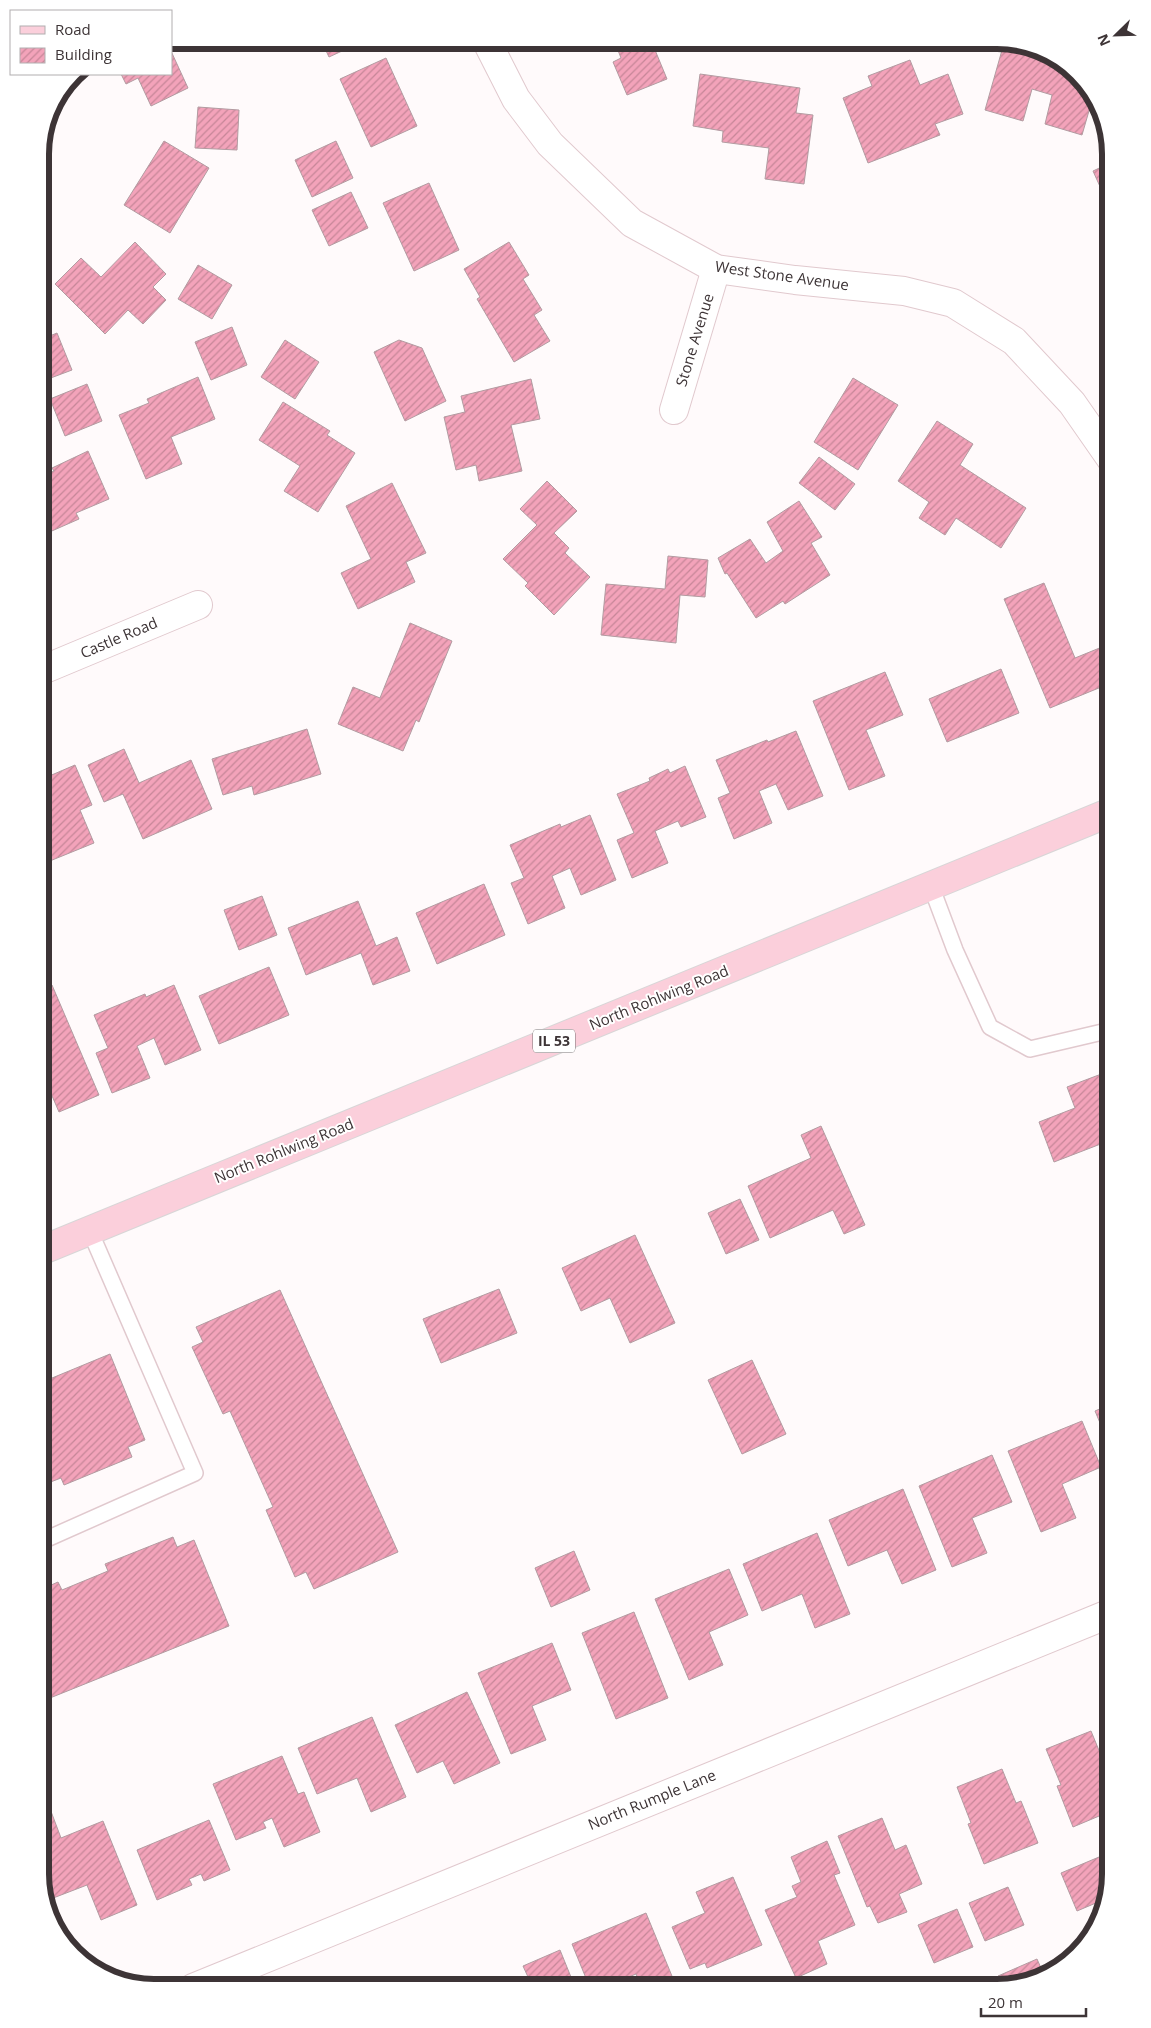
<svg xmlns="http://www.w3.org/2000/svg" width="1151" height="2028" viewBox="0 0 1151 2028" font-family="'Open Sans',sans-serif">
	<defs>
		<pattern id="building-hatch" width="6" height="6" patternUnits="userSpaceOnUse" patternTransform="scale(1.25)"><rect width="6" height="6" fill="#f3a3ba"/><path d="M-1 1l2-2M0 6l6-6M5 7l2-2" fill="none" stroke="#c68698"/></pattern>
	</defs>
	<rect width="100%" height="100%" fill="#fffafb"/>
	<!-- building -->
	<g fill="url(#building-hatch)" stroke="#b29ba1">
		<path d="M236,40H249L238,45Z"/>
		<path d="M321,40H366L329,57Z"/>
		<path d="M614,40H660L663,47L655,50L667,79L627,95L613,62L621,58Z"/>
		<path d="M1004,43L1017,47V45L1061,59L1093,97L1082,135L1045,124L1052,95L1032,89L1023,121L985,110Z"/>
		<path d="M171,51L188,88L151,106L138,78L126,84L121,74H171Z"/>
		<path d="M386,58L417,126L371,147L340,79Z"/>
		<path d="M910,60L920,85L948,74L963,114L935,124L940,135L868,163L843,98L872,86L868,76Z"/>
		<path d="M700,74L800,88L796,113L813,115L804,184L765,179L769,148L722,142L723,131L693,126Z"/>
		<path d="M198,107L239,110L237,150L195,148Z"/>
		<path d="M164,141L209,168L170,233L124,205Z"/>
		<path d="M336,141L353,178L312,197L295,160Z"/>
		<path d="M1111,153V211L1093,171L1110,163L1106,155Z"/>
		<path d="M429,183L459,250L414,271L383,203Z"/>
		<path d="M351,192L368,228L329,246L312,210Z"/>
		<path d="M135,242L166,274L153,287L166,300L143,324L128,310L105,334L55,284L81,258L101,277Z"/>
		<path d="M509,242L529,275L523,279L542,310L534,315L550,341L514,362L477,299L480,297L464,269Z"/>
		<path d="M198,265L232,285L212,319L178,299Z"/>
		<path d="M232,327L247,365L211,380L195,342Z"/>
		<path d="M57,333L72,370L40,382V340Z"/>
		<path d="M285,340L319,362L295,399L261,377Z"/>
		<path d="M399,340L422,348L446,401L405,421L374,352Z"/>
		<path d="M198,377L215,419L171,437L182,464L146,479L119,415L149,403L147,399Z"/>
		<path d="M853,378L898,405L858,470L814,442Z"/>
		<path d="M531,379L540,419L511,425L522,471L479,481L476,465L456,470L444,417L465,412L461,396Z"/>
		<path d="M87,384L102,421L65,436L50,399Z"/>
		<path d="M283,402L330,431L327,435L355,453L318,512L284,491L300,466L259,440Z"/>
		<path d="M937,421L973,444L960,465L1026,508L1001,548L956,518L945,535L919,518L929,502L898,481Z"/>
		<path d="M88,451L109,499L76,513L79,519L45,534L40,523V477L54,471L52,468Z"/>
		<path d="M819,457L855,484L835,510L799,483Z"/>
		<path d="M547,481L577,511L554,533L569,548L565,553L590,577L554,615L525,586L528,583L503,559L537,525L520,509Z"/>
		<path d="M392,483L426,553L406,562L415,582L358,609L341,573L371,559L346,506Z"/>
		<path d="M799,501L822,537L811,543L830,575L785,604L783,601L756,618L727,573L725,574L718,558L750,539L766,563L783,551L767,522Z"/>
		<path d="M668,556L708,560L705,597L680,595L676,643L601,635L606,584L665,589Z"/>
		<path d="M1044,583L1075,658L1102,647L1111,669V683L1050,708L1004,599Z"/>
		<path d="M410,623L452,641L419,722L416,720L403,751L338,724L353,687L380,698Z"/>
		<path d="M1001,669L1019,713L947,742L929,699Z"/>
		<path d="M885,672L903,715L866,730L885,776L849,790L813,701Z"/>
		<path d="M307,729L321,774L254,795L252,786L223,795L212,759Z"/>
		<path d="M796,731L823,796L788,810L776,784L759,791L772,823L734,839L718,798L730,793L716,760L767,740L768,742Z"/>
		<path d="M124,749L139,783L191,760L212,809L143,839L123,794L104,802L88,765Z"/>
		<path d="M75,765L92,805L80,810L94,843L40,865V810L48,806L40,787V780Z"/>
		<path d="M685,766L706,817L681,827L678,821L655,831L668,863L632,878L617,840L634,833L617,794L650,781L649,778L668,769L670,773Z"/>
		<path d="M590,815L616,880L581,895L570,868L552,876L565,908L528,924L511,883L524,878L510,845L560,824L561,827Z"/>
		<path d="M484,884L505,935L437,964L416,913Z"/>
		<path d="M262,896L277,935L239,950L224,910Z"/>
		<path d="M358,901L376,946L397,937L410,971L373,985L361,953L306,975L288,928Z"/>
		<path d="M269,967L289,1015L219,1044L199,996Z"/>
		<path d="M52,985L99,1095L59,1112L40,1068V990Z"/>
		<path d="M174,985L201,1050L165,1065L154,1038L137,1046L150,1078L112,1093L96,1053L108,1048L94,1015L145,994L146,997Z"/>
		<path d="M1104,1073L1111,1092V1140L1054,1162L1039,1122L1075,1108L1067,1087Z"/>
		<path d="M821,1126L865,1225L844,1234L833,1210L770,1238L748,1186L811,1158L801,1135Z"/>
		<path d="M740,1199L759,1240L726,1254L708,1213Z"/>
		<path d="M635,1235L675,1323L630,1343L610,1298L581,1311L562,1268Z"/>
		<path d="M499,1289L517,1333L441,1363L423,1319Z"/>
		<path d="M280,1290L398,1552L314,1589L306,1572L295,1577L266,1510L273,1507L230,1411L223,1414L192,1347L203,1342L196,1327Z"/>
		<path d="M110,1354L145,1440L128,1447L132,1457L64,1485L61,1478L40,1486V1383Z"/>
		<path d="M752,1360L786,1434L742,1454L708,1380Z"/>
		<path d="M1111,1404V1449L1095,1411Z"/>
		<path d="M1082,1421L1101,1467L1062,1484L1076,1518L1041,1532L1008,1451Z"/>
		<path d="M992,1455L1012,1502L972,1518L987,1553L952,1567L919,1486Z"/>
		<path d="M903,1489L936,1570L902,1584L887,1550L848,1566L829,1520Z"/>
		<path d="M817,1533L850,1614L815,1628L802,1594L762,1611L743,1564Z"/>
		<path d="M173,1537L177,1547L194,1540L229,1626L40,1702V1590L58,1582L62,1590L108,1571L105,1564Z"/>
		<path d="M574,1551L590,1590L551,1607L535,1568Z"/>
		<path d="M729,1569L748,1615L709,1632L723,1665L689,1680L655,1599Z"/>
		<path d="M634,1612L668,1698L616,1719L582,1633Z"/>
		<path d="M552,1643L571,1690L532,1706L546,1740L511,1754L478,1673Z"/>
		<path d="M467,1692L500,1763L454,1784L443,1761L417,1773L395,1725Z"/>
		<path d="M372,1717L406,1797L371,1812L357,1778L317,1794L298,1748Z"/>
		<path d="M1091,1731L1105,1765L1110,1763L1111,1766V1811L1073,1827L1057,1786L1061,1785L1046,1749Z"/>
		<path d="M282,1756L298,1794L304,1792L320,1832L284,1847L272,1818L263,1822L266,1828L236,1840L213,1784Z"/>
		<path d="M1002,1769L1016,1803L1021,1801L1038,1843L984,1864L968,1824L971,1823L957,1787Z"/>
		<path d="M49,1806L61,1838L103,1821L137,1905L101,1920L87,1885L48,1900L40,1874V1809Z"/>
		<path d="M882,1818L895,1850L906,1845L922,1884L899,1894L907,1912L878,1923L870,1906L867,1907L838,1836Z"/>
		<path d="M209,1820L230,1870L204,1881L201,1874L189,1879L192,1885L157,1900L137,1850Z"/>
		<path d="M827,1841L840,1873L834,1875L855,1925L818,1941L827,1964L796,1978L765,1910L797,1897L792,1886L801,1882L791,1857Z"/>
		<path d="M1099,1857L1109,1880L1103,1900L1077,1911L1061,1873Z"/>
		<path d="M733,1877L762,1945L707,1968L705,1963L690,1969L672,1927L705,1913L696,1892Z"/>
		<path d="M1008,1887L1024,1925L985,1941L969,1903Z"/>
		<path d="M957,1909L973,1947L934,1963L918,1925Z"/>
		<path d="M646,1913L674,1981L658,1988H642L636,1974L602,1988H590L572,1944Z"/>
		<path d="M560,1950L573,1982L567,1984L569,1988H533L523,1966Z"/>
		<path d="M1037,1959L1045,1977L1003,1987L998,1976Z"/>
		<path d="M466,1982L468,1988H452Z"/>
	</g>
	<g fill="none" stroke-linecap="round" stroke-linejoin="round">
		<defs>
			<g id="service">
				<path d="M931,886L955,950L990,1027L1030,1049L1111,1030"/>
				<path d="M40,1542L195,1473L90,1231"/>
			</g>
			<g id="minor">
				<path d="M486,40L516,99L550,144L632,223L716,269L795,280L904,291L953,303L1014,341L1072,403L1111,459"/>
				<path d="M674,410L716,269"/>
				<path d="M40,671L198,605"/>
				<path d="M193,1988L1111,1613"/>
			</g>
			<path id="primary" d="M40,1251L1111,812"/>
		</defs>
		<!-- service casing -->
		<use href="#service" stroke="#e1c9ce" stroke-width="18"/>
		<!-- minor casing -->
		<use href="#minor" stroke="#e1c9ce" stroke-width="30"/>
		<!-- primary casing -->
		<use href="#primary" stroke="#d8d6d7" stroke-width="30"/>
		<!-- service -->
		<use href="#service" stroke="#fff" stroke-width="15"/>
		<!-- minor -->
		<use href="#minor" stroke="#fff" stroke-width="28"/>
		<!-- primary -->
		<use href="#primary" stroke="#fbcfdb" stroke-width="28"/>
	</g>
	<g text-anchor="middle" stroke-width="4" stroke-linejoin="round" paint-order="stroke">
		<!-- shield labels -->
		<rect fill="#fff" stroke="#777172" stroke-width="1" x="533" y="1029.5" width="42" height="23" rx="4"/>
		<g font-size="14" font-weight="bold" fill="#3d3436">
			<text x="554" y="1046">IL 53</text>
		</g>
		<!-- street labels -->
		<g font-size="15" fill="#3d3436" stroke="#fff">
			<text transform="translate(782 276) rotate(8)" y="5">West Stone Avenue</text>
			<text transform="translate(695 340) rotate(-73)" y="5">Stone Avenue</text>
			<text transform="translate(119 638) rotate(-23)" y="5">Castle Road</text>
			<text transform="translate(659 998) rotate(-22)" y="5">North Rohlwing Road</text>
			<text transform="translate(284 1151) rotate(-22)" y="5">North Rohlwing Road</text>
			<text transform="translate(652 1800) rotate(-22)" y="5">North Rumple Lane</text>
		</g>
	</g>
	<!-- crop -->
	<path d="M0 0H1151V2028H0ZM154 49H997A105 105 0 0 1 1102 154V1874A105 105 0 0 1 997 1979H154A105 105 0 0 1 49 1874V154A105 105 0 0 1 154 49Z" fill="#fff" fill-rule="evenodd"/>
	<path fill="none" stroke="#3d3436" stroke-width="6" d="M154 49H997A105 105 0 0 1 1102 154V1874A105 105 0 0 1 997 1979H154A105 105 0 0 1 49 1874V154A105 105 0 0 1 154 49Z"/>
	<!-- legend -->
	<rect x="10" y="10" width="162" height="65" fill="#ffffff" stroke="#b1aeaf"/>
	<rect x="20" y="26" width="25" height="8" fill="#fbcfdb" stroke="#b1aeaf"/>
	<text x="55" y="35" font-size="15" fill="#3d3436">Road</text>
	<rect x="20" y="48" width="25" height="15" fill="url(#building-hatch)" stroke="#b1aeaf"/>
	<text x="55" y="60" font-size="15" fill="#3d3436">Building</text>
	<!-- north arrow -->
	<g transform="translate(1116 35) rotate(247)" stroke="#ffffff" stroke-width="4" paint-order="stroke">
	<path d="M0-4L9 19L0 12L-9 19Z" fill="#3d3436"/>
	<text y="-8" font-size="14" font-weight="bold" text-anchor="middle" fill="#3d3436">N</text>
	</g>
	<!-- scale -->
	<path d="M981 2008v8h105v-8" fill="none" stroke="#3d3436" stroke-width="2.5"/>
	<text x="988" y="2008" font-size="15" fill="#3d3436" stroke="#ffffff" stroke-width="4" paint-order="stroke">20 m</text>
</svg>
